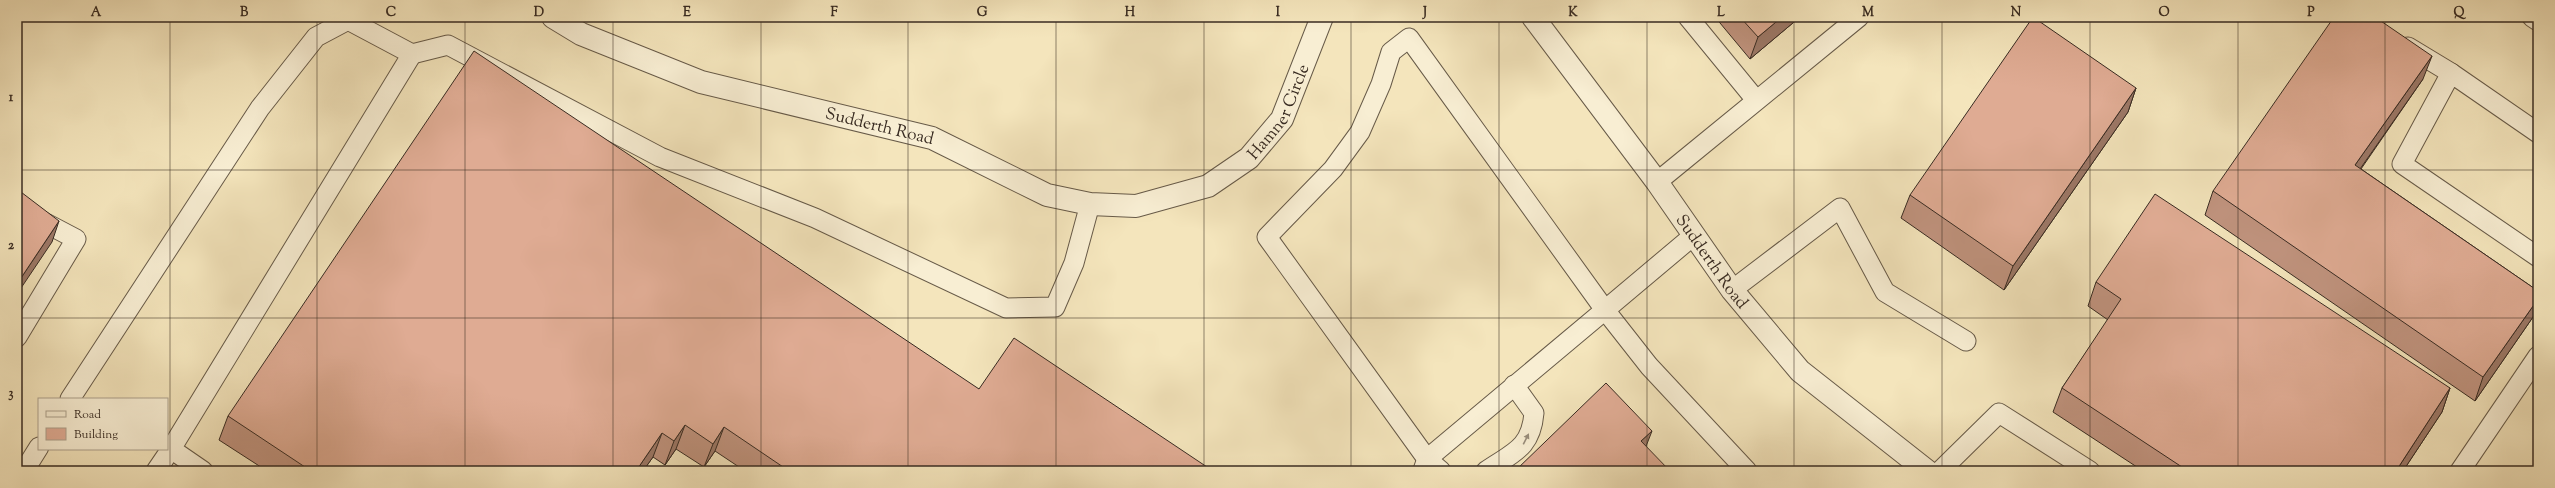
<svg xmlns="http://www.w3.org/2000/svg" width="2555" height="488" viewBox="0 0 2555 488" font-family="'Sorts Mill Goudy',serif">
	<rect width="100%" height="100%" fill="#f4e5bc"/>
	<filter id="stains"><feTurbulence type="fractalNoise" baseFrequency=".005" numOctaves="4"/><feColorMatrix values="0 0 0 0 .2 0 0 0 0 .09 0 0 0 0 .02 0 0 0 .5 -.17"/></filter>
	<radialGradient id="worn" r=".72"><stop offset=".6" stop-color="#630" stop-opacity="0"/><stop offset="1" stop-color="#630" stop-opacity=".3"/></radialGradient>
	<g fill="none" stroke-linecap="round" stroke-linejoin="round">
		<defs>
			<g id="lane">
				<path d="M1688,17L1756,100"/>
				<path d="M2532,17L2538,21"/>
				<path d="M1409,38L1605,310L1427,459L1267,237L1333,169L1360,132L1381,84L1391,52Z"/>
				<path d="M2408,47L2451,73"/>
				<path d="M412,54L448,45L660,157L815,218L1006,308L1055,307L1074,263L1090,204"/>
				<path d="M2538,133L2451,73L2402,164L2538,257"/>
				<path d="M1657,182L1859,17"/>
				<path d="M17,208L76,239L17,337"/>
				<path d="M1693,236L1605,310L1649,366L1747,471"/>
				<path d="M1732,290L1840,208L1885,292L1966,341"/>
				<path d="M70,399L260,108L316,37L348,20L412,54L171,449L203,471"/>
				<path d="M1423,470L1427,459L1441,471"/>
				<path d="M24,471L39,447"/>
				<path d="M156,471L171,449"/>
				<path d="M1486,471C1512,453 1531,449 1534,413L1514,385"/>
				<path d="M1940,471L1999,413L2090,471"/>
				<path d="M2460,471L2538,356"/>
			</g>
			<g id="street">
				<path id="s1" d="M553,17L581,34L701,82L932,138L1047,195L1090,204L1136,206L1208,186L1249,158L1282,119L1322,17"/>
				<path id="s2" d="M1533,17L1657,182L1732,290L1800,371L1927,471"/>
			</g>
		</defs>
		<!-- lane casing -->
		<use href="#lane" stroke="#675a48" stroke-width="21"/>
		<!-- street casing -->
		<use href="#street" stroke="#675a48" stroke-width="24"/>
		<!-- lane -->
		<use href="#lane" stroke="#f8eed3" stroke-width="19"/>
		<!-- street -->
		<use href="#street" stroke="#f8eed3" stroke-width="22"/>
	</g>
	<!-- wall -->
	<g fill="#c0937e" stroke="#382b22">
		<path d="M1715,17H1800L1750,59Z"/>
		<path d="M2423,79L2361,169L2538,291V303L2533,317L2475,401L2205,215L2213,191Z"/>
		<path d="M2136,88L2128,112L2004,290L1901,218L1910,195Z"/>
		<path d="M2096,282L2450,388L2442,412L2403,471H2143L2053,412L2062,388L2108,320L2088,306Z"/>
		<path d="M979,389L1213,471H745L715,451L704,467L676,449L665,465L653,457L643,471H267L219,440L228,416Z"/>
	</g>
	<!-- shaded-wall -->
	<g fill="#9c7867" stroke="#382b22">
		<path d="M1782,17H1800L1750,59L1758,37Z"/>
		<path d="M2432,56L2423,79L2346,189L2355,165Z"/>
		<path d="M2136,88L2128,112L2004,290L2013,266Z"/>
		<path d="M59,221L52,242L17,294V284Z"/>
		<path d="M2538,299V303L2533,317L2475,401L2483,377Z"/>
		<path d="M2450,388L2442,412L2403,471H2396Z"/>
		<path d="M685,425L676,449L665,465L674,441Z"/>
		<path d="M724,427L715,451L704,467L713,444Z"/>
		<path d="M1652,431L1643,454L1641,441Z"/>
		<path d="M662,433L653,457L643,471H636Z"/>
	</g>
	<!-- building -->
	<g fill="#dfab93" stroke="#382b22">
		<path d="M1740,17H1782L1758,37Z"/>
		<path d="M2033,17L2136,88L2013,266L1910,195Z"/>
		<path d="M2334,17H2375L2432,56L2355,165L2538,291V299L2483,377L2213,191Z"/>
		<path d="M474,51L979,389L1014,338L1213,471H789L724,427L713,444L685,425L674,441L662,433L636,471H311L228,416Z"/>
		<path d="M17,189L59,221L17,284Z"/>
		<path d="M2155,194L2450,388L2396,471H2188L2062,388L2121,299L2096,282Z"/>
		<path d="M1606,383L1652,431L1641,441L1670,471H1515Z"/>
	</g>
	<!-- one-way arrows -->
	<defs><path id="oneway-solid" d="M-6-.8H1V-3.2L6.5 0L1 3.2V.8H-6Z"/></defs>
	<use fill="#988c7a" href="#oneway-solid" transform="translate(1526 439) rotate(-63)"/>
	<!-- grid -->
	<path fill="none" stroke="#382b22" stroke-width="1" stroke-opacity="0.55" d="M170,17V471M317,17V471M465,17V471M613,17V471M761,17V471M908,17V471M1056,17V471M1204,17V471M1351,17V471M1499,17V471M1647,17V471M1794,17V471M1942,17V471M2090,17V471M2238,17V471M2385,17V471M17,170H2538M17,318H2538"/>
	<g text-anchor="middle" stroke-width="3" stroke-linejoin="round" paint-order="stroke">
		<!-- street labels -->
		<g font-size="17" fill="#382b22" stroke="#f8eed3">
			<text dy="6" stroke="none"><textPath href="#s1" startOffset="798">Hamner Circle</textPath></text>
			<text dy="6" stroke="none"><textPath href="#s1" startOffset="346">Sudderth Road</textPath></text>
			<text dy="6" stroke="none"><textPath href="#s2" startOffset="303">Sudderth Road</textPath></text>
		</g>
	</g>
	<!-- margin -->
	<rect width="2555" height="488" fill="none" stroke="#f4e5bc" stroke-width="44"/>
	<!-- legend -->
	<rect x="38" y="398" width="130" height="52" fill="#f8eed3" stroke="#aba08c"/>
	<rect x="46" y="411" width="20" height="6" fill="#f8eed3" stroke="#aba08c"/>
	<text x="74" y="418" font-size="12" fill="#382b22">Road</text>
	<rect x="46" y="428" width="20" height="12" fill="#dfab93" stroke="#aba08c"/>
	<text x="74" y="438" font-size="12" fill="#382b22">Building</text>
	<rect x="22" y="22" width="2511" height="444" fill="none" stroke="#382b22" stroke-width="1.5"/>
	<g font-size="13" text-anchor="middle" font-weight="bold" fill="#382b22">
		<text x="96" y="16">A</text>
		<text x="244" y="16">B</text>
		<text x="391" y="16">C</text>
		<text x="539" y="16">D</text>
		<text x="687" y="16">E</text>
		<text x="834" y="16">F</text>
		<text x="982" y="16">G</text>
		<text x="1130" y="16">H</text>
		<text x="1278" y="16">I</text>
		<text x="1425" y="16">J</text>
		<text x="1573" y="16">K</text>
		<text x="1721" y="16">L</text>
		<text x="1868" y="16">M</text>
		<text x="2016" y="16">N</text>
		<text x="2164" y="16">O</text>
		<text x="2311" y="16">P</text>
		<text x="2459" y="16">Q</text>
		<text x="11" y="101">1</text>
		<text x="11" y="249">2</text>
		<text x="11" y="397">3</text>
	</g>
	<rect width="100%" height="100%" filter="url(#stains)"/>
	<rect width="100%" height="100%" fill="url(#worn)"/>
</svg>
